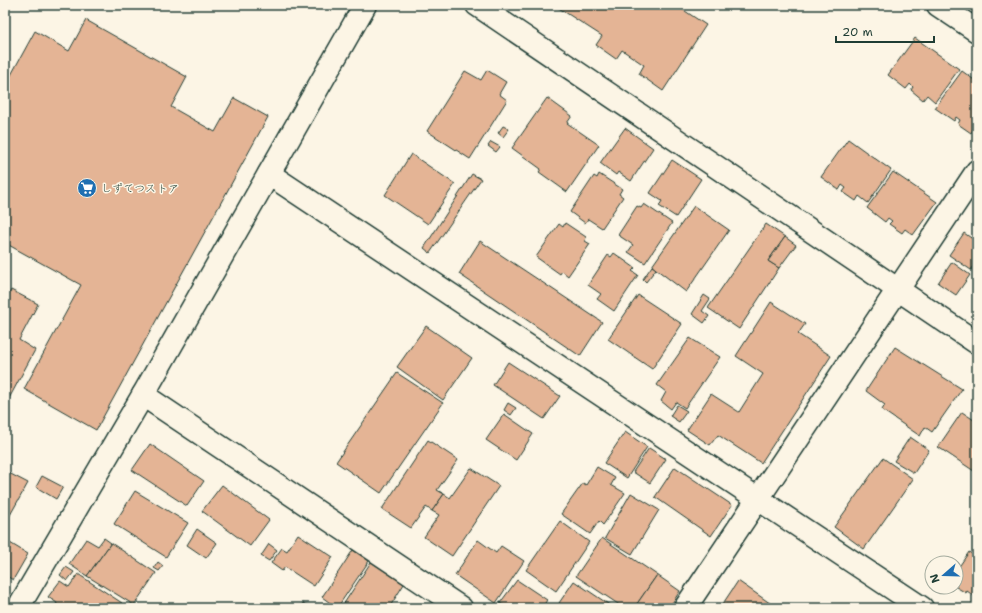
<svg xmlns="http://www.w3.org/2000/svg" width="982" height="613" viewBox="0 0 982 613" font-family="'Shantell Sans','Klee One',sans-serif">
	<rect width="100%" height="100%" fill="#fcf5e5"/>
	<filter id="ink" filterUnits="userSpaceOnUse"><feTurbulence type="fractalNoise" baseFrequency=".025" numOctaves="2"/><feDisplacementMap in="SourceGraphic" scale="8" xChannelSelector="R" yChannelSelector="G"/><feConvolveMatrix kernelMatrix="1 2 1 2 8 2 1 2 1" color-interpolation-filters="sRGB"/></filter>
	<g filter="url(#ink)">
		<!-- building -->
		<g fill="#e4b495" stroke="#1f3d34">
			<path d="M554,5H676L706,25L663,91L639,74L644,65L622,50L616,59L596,45L602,36Z"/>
			<path d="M715,5H723L721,9Z"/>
			<path d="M86,20L187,77L171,107L215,132L234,98L268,117L96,430L24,389L81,285L5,243V86L35,31L69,51Z"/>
			<path d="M915,38L959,69L935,102L927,95L923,100L911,90L913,87L910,84L906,89L888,75Z"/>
			<path d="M487,70L506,82L499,94L507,100L470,159L427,131L465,71L481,80Z"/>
			<path d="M962,71L977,82V131L974,128L971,133L958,124L960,120L956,117L954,121L935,108Z"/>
			<path d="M547,98L572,116L567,123L599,145L567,192L539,172L541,169L512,148Z"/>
			<path d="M503,126L509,129L503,137L498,133Z"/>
			<path d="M625,128L653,148L631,181L618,172L616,175L600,163Z"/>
			<path d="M848,139L891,170L868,203L859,196L856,201L843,192L846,188L842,185L839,190L821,177Z"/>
			<path d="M491,142L500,147L496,152L488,146Z"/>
			<path d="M411,154L455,184L428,224L385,195Z"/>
			<path d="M672,160L701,179L676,217L659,206L662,201L650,193Z"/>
			<path d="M893,172L937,202L913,235L905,229L902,233L889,224L892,221L888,218L885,222L867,208Z"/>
			<path d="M472,174L481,179L430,253L424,248Z"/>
			<path d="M599,174L622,189L619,194L623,197L602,228L588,219L585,223L570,212L594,176L597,178Z"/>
			<path d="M644,204L672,223L645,263L628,252L633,245L618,235L637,206L641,208Z"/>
			<path d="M694,206L729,230L686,292L652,266Z"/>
			<path d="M565,223L586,237L585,241L590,244L568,276L562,271L560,274L536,257L559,224L563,227Z"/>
			<path d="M766,224L785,237L768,261L779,268L739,329L708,308Z"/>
			<path d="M964,233L977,242V262L971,270L949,255Z"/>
			<path d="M785,237L796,245L779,268L768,261Z"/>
			<path d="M480,241L602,322L580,356L459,274Z"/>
			<path d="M614,253L635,268L632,271L638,275L614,311L597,299L601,294L588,285L608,255L611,257Z"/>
			<path d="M952,262L970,275L956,295L938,283Z"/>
			<path d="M652,266L656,269L646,282L643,279Z"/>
			<path d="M11,290L38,304L19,340L35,350L5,406V301Z"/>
			<path d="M638,295L682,324L652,369L608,339Z"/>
			<path d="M704,295L710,299L702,311L709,316L704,323L692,314Z"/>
			<path d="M771,302L805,324L798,334L831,356L761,463L718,435L710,445L687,430L711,394L739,412L763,374L736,356Z"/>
			<path d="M426,326L472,358L443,400L397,367Z"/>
			<path d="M690,338L720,357L685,408L676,402L671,409L661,401L666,392L657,385Z"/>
			<path d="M895,347L962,389L932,432L925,427L920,436L882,410L885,405L866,391Z"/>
			<path d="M508,362L560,396L544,419L493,385Z"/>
			<path d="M397,373L443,403L381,493L336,462Z"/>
			<path d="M508,403L516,408L511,415L504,410Z"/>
			<path d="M677,405L687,411L679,422L670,416Z"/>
			<path d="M962,412L977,422V473L938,447Z"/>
			<path d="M504,414L533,434L516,460L486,440Z"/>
			<path d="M625,432L647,447L627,478L604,463Z"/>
			<path d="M910,437L929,450L914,473L894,461Z"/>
			<path d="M428,440L458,460L437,490L444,494L432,511L426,507L411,528L382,509Z"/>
			<path d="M150,444L204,481L187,506L132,470Z"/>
			<path d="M649,448L666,459L650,483L633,472Z"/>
			<path d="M883,458L913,479L864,549L834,527Z"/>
			<path d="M597,467L615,478L611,485L625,493L603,525L599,521L590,534L561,514L583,483L586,485Z"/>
			<path d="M675,467L732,505L711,536L655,497Z"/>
			<path d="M471,468L499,486L452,556L424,537L439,515L432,511L444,494L450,498Z"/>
			<path d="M5,471L28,483L5,524Z"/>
			<path d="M42,476L63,487L56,499L36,487Z"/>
			<path d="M222,485L269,520L250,546L202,511Z"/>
			<path d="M135,491L188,523L166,557L114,524Z"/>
			<path d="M631,493L659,510L632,554L605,538Z"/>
			<path d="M560,521L589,542L556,591L526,570Z"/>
			<path d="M197,529L217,543L206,558L187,545Z"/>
			<path d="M298,534L333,557L314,586L285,567L282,571L271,563L282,548L287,551Z"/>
			<path d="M104,538L111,543L87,576L69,564L86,539L98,546Z"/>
			<path d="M602,538L657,575L634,608H624L576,576Z"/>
			<path d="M5,540L28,554L13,580L5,575Z"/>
			<path d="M478,540L496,553L501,546L524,561L496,603L455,575Z"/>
			<path d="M111,543L156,573L134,605L87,576Z"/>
			<path d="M269,544L277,550L269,561L261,556Z"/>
			<path d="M353,550L369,561L337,608L322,597Z"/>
			<path d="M969,552L977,557V598L967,591L966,593L956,587V571Z"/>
			<path d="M158,562L163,566L159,571L154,568Z"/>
			<path d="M371,562L404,584L389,608H341Z"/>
			<path d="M66,567L74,572L67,581L60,575Z"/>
			<path d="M78,574L122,603L119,608H55L57,603L48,597L60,581L69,587Z"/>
			<path d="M657,575L680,591L669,608H634Z"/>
			<path d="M517,580L547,600L542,608H508L500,603Z"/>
			<path d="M574,581L614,608H566L559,603Z"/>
			<path d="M738,581L777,608H720Z"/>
			<path d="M303,603L311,608H300Z"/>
		</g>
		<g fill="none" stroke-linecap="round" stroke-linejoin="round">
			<defs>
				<g id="minor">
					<path d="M477,5L977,343"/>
					<path d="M938,5L977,31"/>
					<path d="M269,174L922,608"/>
					<path d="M143,395L461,608"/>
					<path d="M18,608L143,395L365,5"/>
					<path d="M685,608L977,171"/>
				</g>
			</defs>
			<!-- minor casing -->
			<use href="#minor" stroke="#1f3d34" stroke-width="25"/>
			<!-- minor -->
			<use href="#minor" stroke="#fcf5e5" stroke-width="22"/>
		</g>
	</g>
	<!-- icons -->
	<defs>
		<symbol id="supermarket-disc" viewBox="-11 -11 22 22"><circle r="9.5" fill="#1f6fb2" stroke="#fcf5e5"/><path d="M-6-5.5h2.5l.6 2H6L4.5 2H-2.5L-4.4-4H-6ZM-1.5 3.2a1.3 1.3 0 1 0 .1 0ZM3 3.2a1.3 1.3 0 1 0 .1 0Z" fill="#fff"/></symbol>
	</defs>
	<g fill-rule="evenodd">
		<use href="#supermarket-disc" x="76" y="177" width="22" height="22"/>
	</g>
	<g text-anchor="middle" stroke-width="3" stroke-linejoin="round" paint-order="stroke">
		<!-- poi labels -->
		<g font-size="11" fill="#1f3d34" stroke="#fcf5e5" text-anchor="start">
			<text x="101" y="192">しずてつストア</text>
		</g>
	</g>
	<!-- margin -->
	<rect width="982" height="613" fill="none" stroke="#fcf5e5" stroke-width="20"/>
	<rect x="10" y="10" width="962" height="593" fill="none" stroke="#1f3d34" stroke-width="1.5" filter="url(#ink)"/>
	<!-- north arrow -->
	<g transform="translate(944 575) rotate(250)"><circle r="19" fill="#fcf5e5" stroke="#a4ab9e"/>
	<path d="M0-3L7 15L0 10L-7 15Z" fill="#1f6fb2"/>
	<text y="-6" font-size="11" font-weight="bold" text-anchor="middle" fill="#1f3d34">N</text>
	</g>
	<!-- scale -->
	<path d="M836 36v6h98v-6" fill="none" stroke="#1f3d34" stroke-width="2"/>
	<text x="842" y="36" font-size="12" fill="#1f3d34" stroke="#fcf5e5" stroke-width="3" paint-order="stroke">20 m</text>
</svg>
